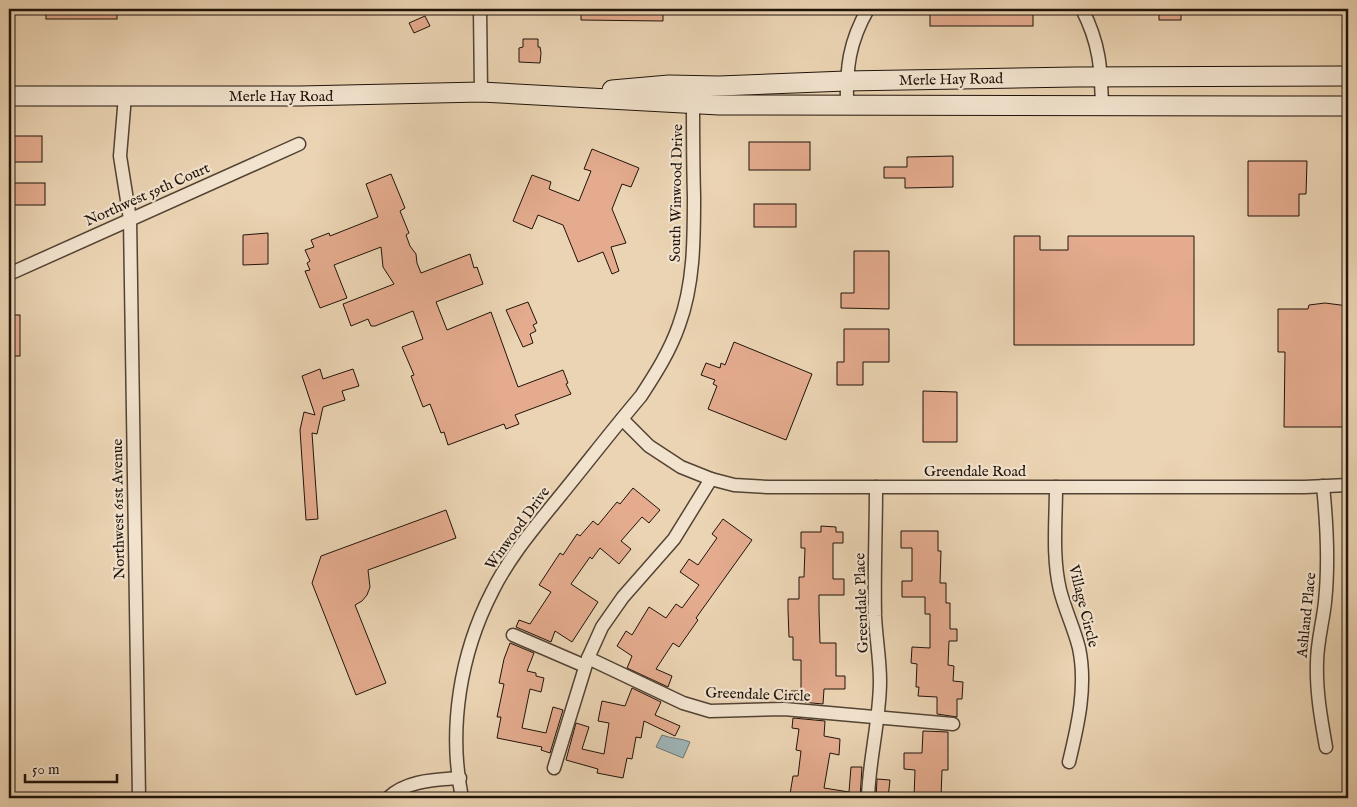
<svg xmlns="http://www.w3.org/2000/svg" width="1357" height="807" viewBox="0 0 1357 807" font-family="'IM FELL English',serif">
	<rect width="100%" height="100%" fill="#ebd4b3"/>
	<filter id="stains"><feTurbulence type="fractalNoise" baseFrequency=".004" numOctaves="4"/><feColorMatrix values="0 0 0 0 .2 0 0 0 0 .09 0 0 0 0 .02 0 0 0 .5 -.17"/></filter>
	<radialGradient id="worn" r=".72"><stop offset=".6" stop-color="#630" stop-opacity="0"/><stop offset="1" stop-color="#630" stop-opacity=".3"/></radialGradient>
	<!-- water -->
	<path fill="#9eb5b8" stroke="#6c7472" d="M662,735C672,739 681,738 690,742L683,758L656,747Z"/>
	<!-- building -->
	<g fill="#e4ab8e" stroke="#20130a">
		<rect x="46" y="9" width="71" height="10"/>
		<path d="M581,9H663V21L581,20Z"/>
		<rect x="930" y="9" width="103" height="17"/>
		<rect x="1159" y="9" width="22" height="11"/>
		<path d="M425,16L430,26L414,33L409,23Z"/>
		<path d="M523,39H538V47H540L541,53L540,63L519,62V48L523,47Z"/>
		<rect x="9" y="136" width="33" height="26"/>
		<rect x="749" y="142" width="61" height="28"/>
		<path d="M592,149L639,168L631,187L622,184L612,209L626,243L611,247L619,271L612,274L603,252L578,262L563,225L538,215L532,229L513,221L532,175L551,182L549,189L579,201L591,171L584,169Z"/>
		<path d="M953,156V187L905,188V178H884V167H907V157Z"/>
		<path d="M1248,161H1307L1306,194H1299V216H1248Z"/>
		<path d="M391,174L405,208L400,211L409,233L406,235L410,246L416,254L417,263L421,273L470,254L474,268L477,267L483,284L436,302L447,330L491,312L518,387L563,370L568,383L566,384L571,394L515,415L519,424L506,429L504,424L448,445L444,432L441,433L430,404L423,407L411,376L414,375L402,347L423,339L413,311L375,326H371L368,319L351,326L343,304L394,284L383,267L381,247L334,265L347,298L320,308L305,271L310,270L307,263L310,261L305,250L314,247L311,240L329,233L330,236L378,217L366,184Z"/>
		<rect x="9" y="183" width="36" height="22"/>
		<rect x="754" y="204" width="42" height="23"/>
		<path d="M268,233V264L243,265V235Z"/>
		<path d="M1014,236H1040V250H1068V236H1194V345H1014Z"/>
		<path d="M854,251H889V309L841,308V293H854Z"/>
		<path d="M528,302L537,323L533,325L536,331L530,334L533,343L523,347L506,310Z"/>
		<path d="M1325,303L1348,306V427H1284L1285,352H1278V309H1308L1309,305Z"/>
		<rect x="9" y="315" width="11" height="41"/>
		<path d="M844,329H889V362H863V385H837V362H844Z"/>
		<path d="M734,342L812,374L786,440L708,409L717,386L713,384L715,380L701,375L706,363L720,368L721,363L725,365Z"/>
		<path d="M320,369L323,379L353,369L359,386L342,391L345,400L323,407L317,434L312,433L318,519L306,520L300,430L304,412L315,415L302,376Z"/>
		<path d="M923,391L957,392V442H923Z"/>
		<path d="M633,488L660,510L649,523L642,517L621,541L631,549L619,564L600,548L592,559L590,557L571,584L598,602L572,642L555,631L551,642L516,627L519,620L530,624L551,592L539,585L560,553L563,555L577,534L580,536L593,521L598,525L617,502L620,504Z"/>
		<path d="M446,510L456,538L368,570L370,587L367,595L362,601L355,605L386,683L356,695L312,583L321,556Z"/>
		<path d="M723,519L752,540L696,618L698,620L679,647L673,643L656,669L672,676L668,687L627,668L632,656L617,646L626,631L632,635L649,607L666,618L676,604L682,608L699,585L680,572L689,559L698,565L717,538L712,534Z"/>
		<path d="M821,526L836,527V532H843V543H833V579H844V595H819V610L820,643H836V676H845V689H824L823,704L790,701L791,691H801V660H793V637H789L788,610V599H799V577H804L805,548H801V532H821Z"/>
		<path d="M901,531H938V551H941L940,583H946V603H950V629H957V641H949L948,665L954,666L953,681L963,682L962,699H957V717L937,714V697L918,696L919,687H916L917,664L911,663L912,647L930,648V614H925V597H902V581H912V548H901Z"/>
		<path d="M510,643L534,653L527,671L536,673V676L544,678L541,692L530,689L522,728L546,733L553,707L563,710L550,753L541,750L542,747L497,738L501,717H497L504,684L499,683L504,659Z"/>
		<path d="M632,688L661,702L655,715L680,726L675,736L644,721L641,738L636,737L632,759L627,758L623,778L597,773L598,769L566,760L576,723L589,727L582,749L604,754L609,723L598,721L602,701L625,706Z"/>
		<path d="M793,718L825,721L824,736L840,739L839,755L830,753L824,788L849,792L851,767H862L860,798H811L790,794L793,776H798L801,751L796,750L799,729L792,728Z"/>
		<path d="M923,731L948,732V770H942L941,798H914L915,770L904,769V753H922Z"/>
		<path d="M877,779L890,780L888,798H876Z"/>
	</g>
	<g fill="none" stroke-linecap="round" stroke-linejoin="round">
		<defs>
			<g id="minor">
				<path d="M480,9L481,92"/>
				<path d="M1082,9C1100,44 1101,68 1102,107"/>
				<path d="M125,96L120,156L130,219L139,798"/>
				<path d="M847,106C846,68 849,42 868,9"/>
				<path d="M9,274L299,144"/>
				<path d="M622,419L649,446L681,467L711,479L734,485L768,487H1305L1348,485"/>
				<path d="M1323,486C1327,525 1329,564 1325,602C1323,622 1317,642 1317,663C1316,691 1321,719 1326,747"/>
				<path d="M1056,487C1056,521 1052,557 1060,590C1065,610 1074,628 1079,648C1087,686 1078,725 1069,762"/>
				<path d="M513,635L585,666"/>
				<path d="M588,658L683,703L710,711L784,709L953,724"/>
				<path d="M554,768L588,658L602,627L623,597L674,539L711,479"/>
				<path d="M388,798C407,780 435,780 460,778"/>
				<path d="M462,798C448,729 460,654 492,592C509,557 535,527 560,496C587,463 613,429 641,396C656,373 670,351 679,325C694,284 694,240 694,196C693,163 693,129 693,96"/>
				<path d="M868,798C869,759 880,720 880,681C880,659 876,638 875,616C874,573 876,530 876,487"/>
			</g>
			<g id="secondary">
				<path d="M612,90L669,85L719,86L846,81L1075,77L1348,76"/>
				<path d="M9,96H300L481,92L719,105L1348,106"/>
			</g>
		</defs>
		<!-- minor casing -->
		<use href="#minor" stroke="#534334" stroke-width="15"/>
		<!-- secondary casing -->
		<use href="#secondary" stroke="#20130a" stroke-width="21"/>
		<!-- minor -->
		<use href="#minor" stroke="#f2e3ce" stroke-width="12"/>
		<!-- secondary -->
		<use href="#secondary" stroke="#f2e3ce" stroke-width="19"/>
	</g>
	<g text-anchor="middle" stroke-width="4.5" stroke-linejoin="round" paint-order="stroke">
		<!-- street labels -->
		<g font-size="15" fill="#20130a" stroke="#f2e3ce">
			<text transform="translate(951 79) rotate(-1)" y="5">Merle Hay Road</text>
			<text x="281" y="101">Merle Hay Road</text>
			<text transform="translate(676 193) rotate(-89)" y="5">South Winwood Drive</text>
			<text transform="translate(147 194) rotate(-24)" y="5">Northwest 59th Court</text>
			<text x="975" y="476">Greendale Road</text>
			<text transform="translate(118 509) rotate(-91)" y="5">Northwest 61st Avenue</text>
			<text transform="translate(517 528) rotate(-54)" y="5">Winwood Drive</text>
			<text transform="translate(861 603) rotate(-92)" y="5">Greendale Place</text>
			<text transform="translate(1084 606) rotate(76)" y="5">Village Circle</text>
			<text transform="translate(1306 615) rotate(-84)" y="5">Ashland Place</text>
			<text transform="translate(758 694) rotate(2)" y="5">Greendale Circle</text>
		</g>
	</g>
	<!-- margin -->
	<rect width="1357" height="807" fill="none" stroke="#ebd4b3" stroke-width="30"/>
	<rect x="10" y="10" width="1337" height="787" fill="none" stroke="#20130a" stroke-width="2.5"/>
	<rect x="15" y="15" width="1327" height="777" fill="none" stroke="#20130a"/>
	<!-- scale -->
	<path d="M25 774v8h92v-8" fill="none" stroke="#20130a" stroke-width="2.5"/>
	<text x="32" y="774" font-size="15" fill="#20130a" stroke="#f2e3ce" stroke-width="4" paint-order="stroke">50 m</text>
	<rect width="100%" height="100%" filter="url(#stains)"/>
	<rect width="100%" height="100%" fill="url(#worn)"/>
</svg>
